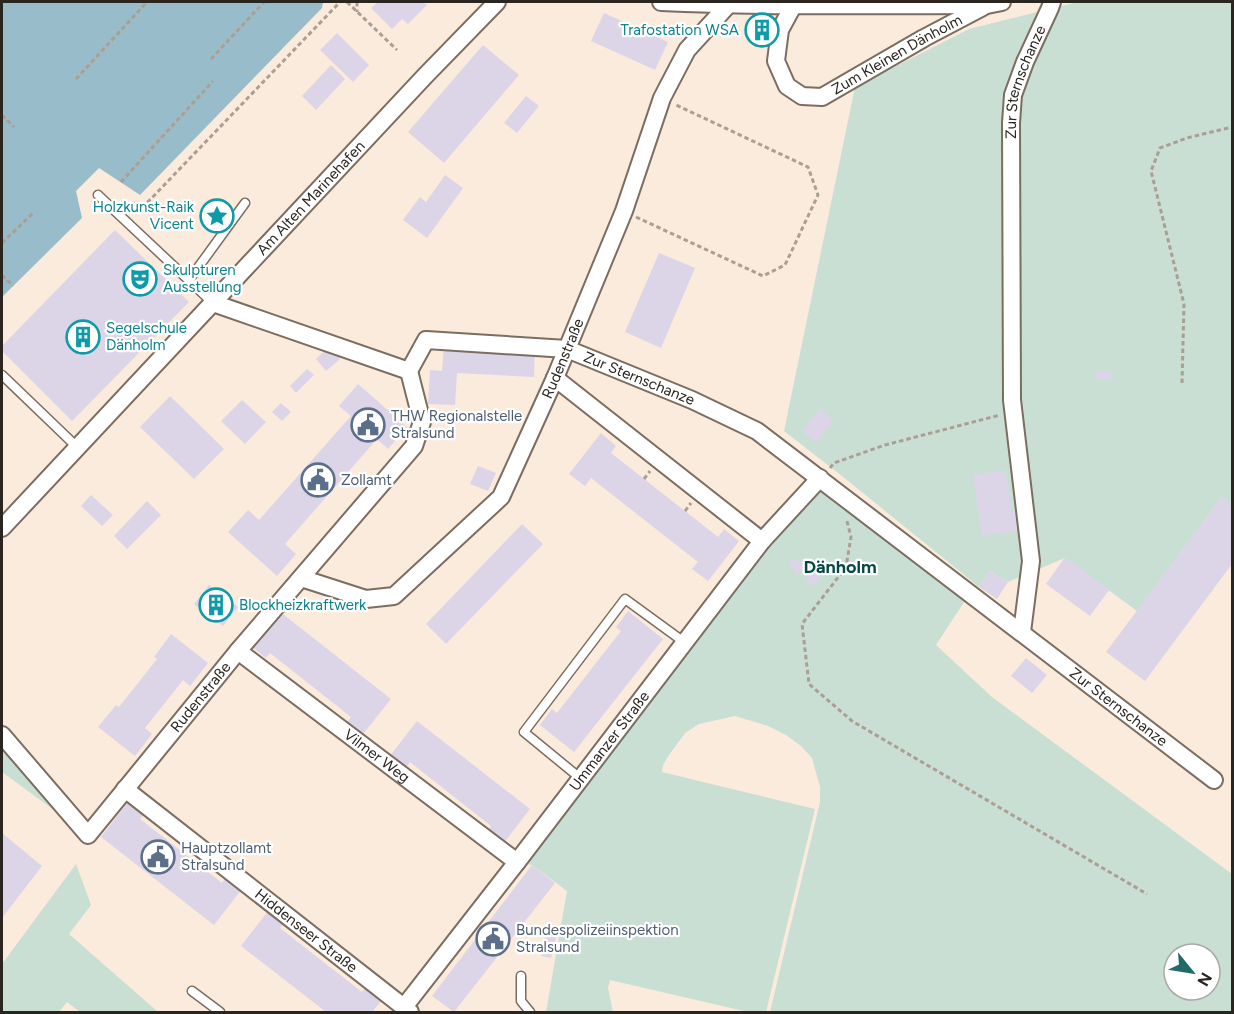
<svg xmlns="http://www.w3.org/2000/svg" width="1234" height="1014" viewBox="0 0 1234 1014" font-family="Figtree,sans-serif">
	<rect width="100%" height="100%" fill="#fbebdc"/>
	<!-- green -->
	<g fill="#c9dfd3" fill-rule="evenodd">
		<path d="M1078,2H1232V504L1222,497L1137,611L1065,558L1008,582L990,571L979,587L842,476L784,431L855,87L969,29Z"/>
		<path d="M820,478L970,593L936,645L992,697L1232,874V1012H770L820,802V787L812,758L801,746L786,735L768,726L735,716L699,724L685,733L669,755L663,765L662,772L815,809L766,1012H748L610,980L608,988L613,1012H546L567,891L532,865L517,862ZM1174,954H1210V990H1174Z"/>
		<path d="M2,735L88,835L2,772Z"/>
		<path d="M76,864L91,905L69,934L158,1012H80L67,1002L59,1012H2V964Z"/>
	</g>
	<!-- water -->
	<path fill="#99bccb" d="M2,2H323L322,8L140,195L99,168L76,191L82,218L2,297Z"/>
	<!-- building -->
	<g fill="#dcd5e7">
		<path d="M378,2H423L427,5L408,24L402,19L392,29L371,8Z"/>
		<path d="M604,13L668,42L655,70L591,41Z"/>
		<path d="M337,33L369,65L353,82L320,50Z"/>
		<path d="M483,45L519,75L444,163L408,132Z"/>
		<path d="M331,65L345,79L316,110L302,96Z"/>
		<path d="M526,96L539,106L517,133L504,123Z"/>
		<path d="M445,175L463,188L427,238L403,220L420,197L426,202Z"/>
		<path d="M115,230L189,302L72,421L2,351V346Z"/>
		<path d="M659,253L695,268L661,348L625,332Z"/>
		<path d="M444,345L535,350L534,377L457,373L455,405L428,404L430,370L442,371Z"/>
		<path d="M329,347L340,359L326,371L316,359Z"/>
		<path d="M307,369L314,375L296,393L290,386Z"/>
		<rect x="1096" y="372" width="15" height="7"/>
		<path d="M358,384L407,427L388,449L377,439L285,544L296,554L277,576L228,532L248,510L259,520L351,416L339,406Z"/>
		<path d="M170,396L224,449L194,479L140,427Z"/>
		<path d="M242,400L266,422L245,444L221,421Z"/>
		<path d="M281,403L291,412L282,421L272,412Z"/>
		<path d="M820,409L834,420L816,443L802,431Z"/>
		<path d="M601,433L616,446L611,453L718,537L724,529L739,541L708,581L692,569L698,562L591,478L585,486L569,474Z"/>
		<path d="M478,466L496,473L488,491L470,484Z"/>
		<path d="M1005,470L1012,512L1020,511L1023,530L982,536L973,475Z"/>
		<path d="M91,495L113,515L102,526L81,506Z"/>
		<path d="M1222,497L1232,504V564L1145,681L1106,652Z"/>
		<path d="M147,501L161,515L127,549L114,536Z"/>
		<path d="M522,524L543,544L446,644L426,624Z"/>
		<path d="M1065,557L1109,590L1090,616L1046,584Z"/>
		<path d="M793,558L801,563L803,560L807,563L798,575L794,573L796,570L788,564Z"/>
		<path d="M813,570L821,577L814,586L805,580Z"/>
		<path d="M990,571L1008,582L997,599L979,587Z"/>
		<path d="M209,585L238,607L223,626L194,604Z"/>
		<path d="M279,611L391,699L363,734L347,722L351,717L270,653L266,658L251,646Z"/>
		<path d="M628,611L663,639L574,752L540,725L552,709L557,713L621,631L616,627Z"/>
		<path d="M171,634L208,663L190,686L183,680L145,728L152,734L135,756L98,727L116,705L119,707L157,659L154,657Z"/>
		<path d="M1026,658L1047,675L1032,693L1011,676Z"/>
		<path d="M417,721L530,809L503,844L487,832L491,826L410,762L405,769L389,757Z"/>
		<path d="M128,802L144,814L140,819L222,883L226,877L242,889L214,925L101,837Z"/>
		<path d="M2,833L42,866L2,918Z"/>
		<path d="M532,865L555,883L454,1012L432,996Z"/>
		<path d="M268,911L284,923L280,928L362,992L366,987L382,1000L372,1012H326L241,946Z"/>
		<path d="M546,932L557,935L551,958L541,956Z"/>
	</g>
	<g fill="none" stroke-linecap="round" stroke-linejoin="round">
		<defs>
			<g id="lane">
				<path d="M98,195L213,303"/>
				<path d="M189,280L245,203"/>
				<path d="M2,375L77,447"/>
				<path d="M580,778L524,732L625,599L684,642"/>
				<path d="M521,976V1001L530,1012"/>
				<path d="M192,991L220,1012"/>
			</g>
			<g id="street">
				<path d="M661,2C769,7 878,5 987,5L1002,2"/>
				<path id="s1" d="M793,6L780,30L776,61L787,86L802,96L822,97L924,38L983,7"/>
				<path id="s2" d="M213,303L409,371L426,340L567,349L692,400L757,431L1214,780"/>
				<path d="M555,378L762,541"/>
				<path id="s3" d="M2,528L425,76L497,2"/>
				<path id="s4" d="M301,578L366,599L394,596L501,497L555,378L624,211L662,98L687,50L728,5"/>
				<path id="s5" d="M1022,632L1031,561L1012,400L1011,123L1013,95L1025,62L1050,8L1052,2"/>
				<path id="s6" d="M238,651L517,862"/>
				<path id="s7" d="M2,735L88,835L238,651L414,446L422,422L409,371"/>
				<path id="s8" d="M125,789L410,1012"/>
				<path id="s9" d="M404,1007L517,862L762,541L820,478"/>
			</g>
		</defs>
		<!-- lane casing -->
		<use href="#lane" stroke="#7b6d60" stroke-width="11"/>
		<!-- street casing -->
		<use href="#street" stroke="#7b6d60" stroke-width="20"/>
		<!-- path -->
		<g stroke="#ab9f94" stroke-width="3" stroke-dasharray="4.5 3" stroke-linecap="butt">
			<path d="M347,2L397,50"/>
			<path d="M357,2V12"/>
			<path d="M211,59L264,2"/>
			<path d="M76,79L147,2"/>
			<path d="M2,115L14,127"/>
			<path d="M121,182L213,81"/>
			<path d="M127,206L131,203L145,205L340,2"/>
			<path d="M636,217L763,276L785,265L818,195L808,167L674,104"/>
			<path d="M2,243L33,213"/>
			<path d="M2,275L13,286"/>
			<path d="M1182,383L1184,304L1151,171L1160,148L1187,138L1232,127"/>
			<path d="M830,468L834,463L885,445L1000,415"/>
			<path d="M644,479L650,471"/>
			<path d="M685,511L691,503"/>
			<path d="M847,521L851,537L846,567L802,624L809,684L852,721L1147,894"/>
		</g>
		<!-- lane -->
		<use href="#lane" stroke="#fff" stroke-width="8"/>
		<!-- street -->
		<use href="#street" stroke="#fff" stroke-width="16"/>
	</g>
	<!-- icons -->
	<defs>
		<symbol id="building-ring" viewBox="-11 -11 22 22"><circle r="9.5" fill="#fff" stroke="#0f9aa8" stroke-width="1.5"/><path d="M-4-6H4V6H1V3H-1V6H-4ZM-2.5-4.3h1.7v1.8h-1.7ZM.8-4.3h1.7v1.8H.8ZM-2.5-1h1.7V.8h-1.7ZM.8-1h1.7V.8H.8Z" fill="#0f9aa8"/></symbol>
		<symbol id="sight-ring" viewBox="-11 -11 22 22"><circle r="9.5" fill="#fff" stroke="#0f9aa8" stroke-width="1.5"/><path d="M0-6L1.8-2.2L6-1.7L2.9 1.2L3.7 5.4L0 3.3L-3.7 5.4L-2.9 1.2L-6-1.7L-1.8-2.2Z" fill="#0f9aa8"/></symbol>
		<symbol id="theatre-ring" viewBox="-11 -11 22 22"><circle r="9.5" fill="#fff" stroke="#0f9aa8" stroke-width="1.5"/><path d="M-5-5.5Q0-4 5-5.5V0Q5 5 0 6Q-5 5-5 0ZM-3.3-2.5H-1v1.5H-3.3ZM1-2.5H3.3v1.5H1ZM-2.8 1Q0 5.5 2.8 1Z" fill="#0f9aa8"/></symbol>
		<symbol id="civic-ring" viewBox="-11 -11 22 22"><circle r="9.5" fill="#fff" stroke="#5c6f8a" stroke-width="1.5"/><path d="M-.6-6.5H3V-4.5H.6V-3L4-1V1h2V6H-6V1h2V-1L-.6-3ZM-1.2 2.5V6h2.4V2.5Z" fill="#5c6f8a"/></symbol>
	</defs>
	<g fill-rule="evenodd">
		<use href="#building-ring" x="743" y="11" width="38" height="38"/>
		<use href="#sight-ring" x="198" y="197" width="38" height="38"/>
		<use href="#theatre-ring" x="121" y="260" width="38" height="38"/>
		<use href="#building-ring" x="64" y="318" width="38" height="38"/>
		<use href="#civic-ring" x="349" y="406" width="38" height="38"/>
		<use href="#civic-ring" x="299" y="461" width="38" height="38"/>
		<use href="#building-ring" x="197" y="586" width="38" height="38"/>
		<use href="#civic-ring" x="139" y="838" width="38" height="38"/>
		<use href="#civic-ring" x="474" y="920" width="38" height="38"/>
	</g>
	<g text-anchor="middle" stroke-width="4.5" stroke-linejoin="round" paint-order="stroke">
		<!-- culture labels -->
		<g font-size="15" fill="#0d838f" stroke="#fff" text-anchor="start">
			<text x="739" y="35" text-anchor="end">Trafostation WSA</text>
			<text x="194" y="212" text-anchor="end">Holzkunst-Raik<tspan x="194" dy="17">Vicent</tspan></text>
			<text x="163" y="275">Skulpturen<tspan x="163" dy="17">Ausstellung</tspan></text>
			<text x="106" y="333">Segelschule<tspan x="106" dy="17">Dänholm</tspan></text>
			<text x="239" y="610">Blockheizkraftwerk</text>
		</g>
		<!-- street labels -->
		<g font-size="15" fill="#2b2520" stroke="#fff">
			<text dy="5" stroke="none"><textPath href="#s1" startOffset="210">Zum Kleinen Dänholm</textPath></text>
			<text dy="5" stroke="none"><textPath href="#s5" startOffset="554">Zur Sternschanze</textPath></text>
			<text dy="5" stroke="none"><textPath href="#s3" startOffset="452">Am Alten Marinehafen</textPath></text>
			<text dy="5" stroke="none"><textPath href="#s4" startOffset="394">Rudenstraße</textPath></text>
			<text dy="5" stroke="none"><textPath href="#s2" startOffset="462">Zur Sternschanze</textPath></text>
			<text dy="5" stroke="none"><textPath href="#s7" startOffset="310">Rudenstraße</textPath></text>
			<text dy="5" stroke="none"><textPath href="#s2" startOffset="1046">Zur Sternschanze</textPath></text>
			<text dy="5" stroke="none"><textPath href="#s9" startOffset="336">Ummanzer Straße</textPath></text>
			<text dy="5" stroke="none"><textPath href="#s6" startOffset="174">Vilmer Weg</textPath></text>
			<text dy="5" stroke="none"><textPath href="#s8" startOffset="230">Hiddenseer Straße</textPath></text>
		</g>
		<!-- service labels -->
		<g font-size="15" fill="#4e5e75" stroke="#fff" text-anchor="start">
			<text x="391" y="421">THW Regionalstelle<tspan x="391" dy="17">Stralsund</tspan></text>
			<text x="341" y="485">Zollamt</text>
			<text x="181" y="853">Hauptzollamt<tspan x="181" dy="17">Stralsund</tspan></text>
			<text x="516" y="935">Bundespolizeiinspektion<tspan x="516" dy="17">Stralsund</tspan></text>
		</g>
		<!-- quarter labels -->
		<g font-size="18" font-weight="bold" fill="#064845" stroke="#fff">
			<text x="840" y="573">Dänholm</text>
		</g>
	</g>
	<!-- border -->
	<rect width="1234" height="1014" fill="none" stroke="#2b2520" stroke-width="6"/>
	<!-- north arrow -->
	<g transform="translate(1192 972) rotate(120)"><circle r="28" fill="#ffffff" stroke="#aaa8a6" stroke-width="1.5"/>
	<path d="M0-4.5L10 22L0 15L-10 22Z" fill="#206b68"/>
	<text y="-9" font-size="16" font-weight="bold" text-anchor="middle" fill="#2b2520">N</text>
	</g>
</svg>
